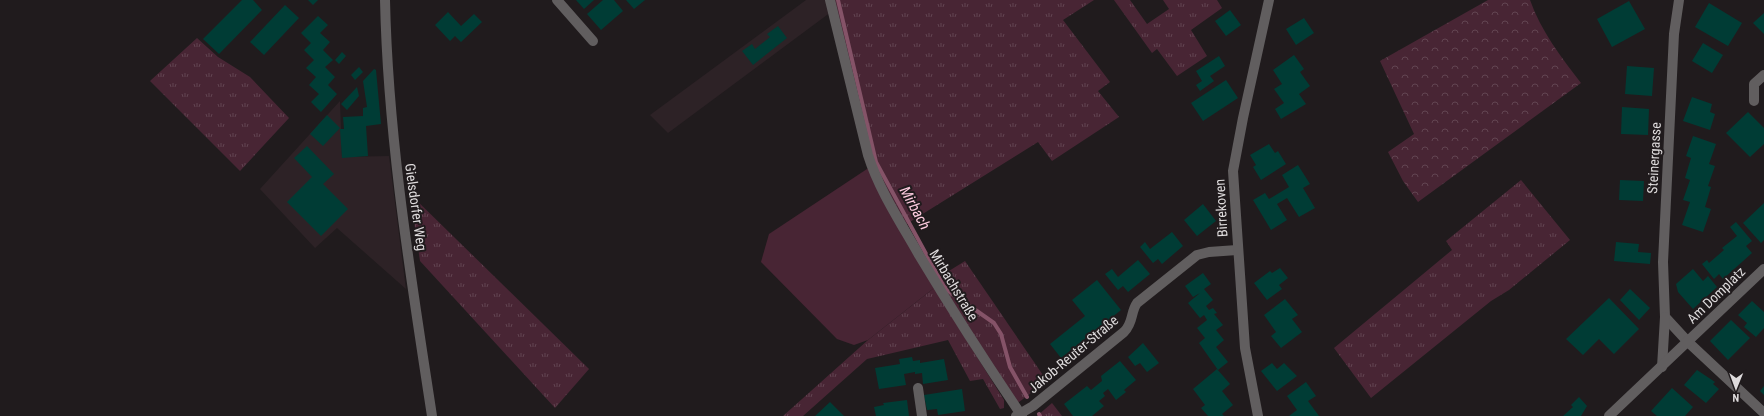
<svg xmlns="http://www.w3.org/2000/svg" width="1764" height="416" viewBox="0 0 1764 416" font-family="'Roboto Condensed',sans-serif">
	<defs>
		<pattern id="grass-tufts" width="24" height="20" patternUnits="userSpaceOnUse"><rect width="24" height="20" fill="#482534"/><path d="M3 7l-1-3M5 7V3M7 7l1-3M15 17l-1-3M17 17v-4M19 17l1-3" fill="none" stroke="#624451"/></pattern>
		<pattern id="forest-crowns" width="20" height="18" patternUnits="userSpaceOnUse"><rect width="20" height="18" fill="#482534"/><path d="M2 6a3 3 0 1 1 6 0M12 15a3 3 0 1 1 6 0" fill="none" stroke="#624451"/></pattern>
	</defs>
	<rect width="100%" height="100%" fill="#201b1d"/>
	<!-- built -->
	<g fill="#2d2226">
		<path d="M806,0H828L831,12L668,133L650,115Z"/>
		<path d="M340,101L342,157L389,156L406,289L337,228L315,248L260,189Z"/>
	</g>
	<!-- grass -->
	<g fill="url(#grass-tufts)">
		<path d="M833,0H1094L1063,20L1110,82L1098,91L1119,117L1052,161L1038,142L905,225L875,168Z"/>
		<path d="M1114,0H1130L1147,24L1169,9L1163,0H1217L1222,8L1191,30L1207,56L1177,76L1157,49L1152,53Z"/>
		<path d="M197,38L218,57L250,77L289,118L240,171L150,81Z"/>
		<path d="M1521,180L1570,240L1509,290L1491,301L1371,398L1334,348L1452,250L1446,241Z"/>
		<path d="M410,194L589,369L555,408L420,261Z"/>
		<path d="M965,261L1047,381L1019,402L1013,401L936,279Z"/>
		<path d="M934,288L1004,400V408L1000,409L983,379L970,381L948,340L867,359L803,416H783L868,340Z"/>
		<path d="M1052,403L1062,416H1037Z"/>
	</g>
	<!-- forest -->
	<path fill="url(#forest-crowns)" d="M1488,0H1530C1541,31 1561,57 1581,83L1418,202L1403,181L1388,152L1414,134L1380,61Z"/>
	<!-- garden -->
	<path fill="#482534" d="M870,167L934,288L868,340L854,345L837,339L761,262L769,234Z"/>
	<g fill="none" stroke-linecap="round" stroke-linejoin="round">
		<!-- stream -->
		<g stroke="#855368" stroke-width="4">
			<path d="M838,0L876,162L943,285L947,290L994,323L1001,334L1010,367L1027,397"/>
			<path d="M1039,414L1040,416"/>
		</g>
	</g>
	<!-- building -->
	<g fill="#003c35">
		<path d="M242,0H253L262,10L219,54L203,39Z"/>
		<path d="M308,0H318L313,5Z"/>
		<path d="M576,0H594L584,9Z"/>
		<path d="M603,0H614L623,11L601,30L587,14Z"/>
		<path d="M626,0H645L634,9Z"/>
		<path d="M1629,1L1645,29L1612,47L1597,19Z"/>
		<path d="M1709,3L1742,23L1728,46L1695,27Z"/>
		<path d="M285,5L299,18L264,55L250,42Z"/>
		<path d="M1230,10L1241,25L1226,36L1215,21Z"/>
		<path d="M448,12L461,26L474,14L482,22L461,42L455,36L450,41L435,25Z"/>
		<path d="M1764,13V34L1753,23Z"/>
		<path d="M318,16L328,25L320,33L330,42L323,50L333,60L325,67L335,77L328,85L337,94L321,112L311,102L319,94L309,85L316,77L306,68L314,60L304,50L311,43L301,33Z"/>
		<path d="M1304,18L1314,33L1296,45L1286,29Z"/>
		<path d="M778,26L787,38L753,65L742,51L752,44L755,49L770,37L767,34Z"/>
		<path d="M1703,43L1723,55L1712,73L1692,61Z"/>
		<path d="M342,52L346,56L339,64L335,60Z"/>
		<path d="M1294,55L1304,69L1300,72L1310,86L1299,94L1306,104L1281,119L1275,109L1284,103L1274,89L1282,84L1273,70Z"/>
		<path d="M1219,56L1225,66L1210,76L1214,81L1200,91L1196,85L1202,81L1196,71Z"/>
		<path d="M1627,66L1654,68L1652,96L1625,94Z"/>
		<path d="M359,67L363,72L355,80L351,75Z"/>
		<path d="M374,69L376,70L381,124L366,126L368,156L342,158L340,129H344L343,117L363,116V108L367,107L363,81Z"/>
		<path d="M1226,80L1238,98L1203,121L1191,103Z"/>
		<path d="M357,87L359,96L347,110L341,104Z"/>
		<path d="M1692,97L1712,104L1710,112L1715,114L1710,130L1683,121Z"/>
		<path d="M1622,107L1649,109L1648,135L1621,134Z"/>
		<path d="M1748,112L1764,128V144L1750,157L1726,133Z"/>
		<path d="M327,115L340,128L323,146L310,134Z"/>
		<path d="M1693,136L1716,144L1709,164L1715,166L1708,186L1711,187L1705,207L1711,209L1703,232L1682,225L1690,202L1683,200L1690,180L1685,178L1691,158L1686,156Z"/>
		<path d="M1269,144L1275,153L1278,151L1286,164L1261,180L1253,167L1256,165L1250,155Z"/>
		<path d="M307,146L334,174L323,184L348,209L321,236L287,202L312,177L294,158Z"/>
		<path d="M1298,165L1310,184L1303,188L1315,208L1299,217L1287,198L1277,204L1287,220L1271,230L1253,200L1265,193L1269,199L1289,187L1282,175Z"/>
		<path d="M1620,180L1644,181L1643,201L1619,200Z"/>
		<path d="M1764,203V240L1761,243L1743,223Z"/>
		<path d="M1203,204L1216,221L1197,236L1184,220Z"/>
		<path d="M1736,222L1752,241L1746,246L1752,253L1723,279L1719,274L1714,279L1702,264L1707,260L1709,263L1724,250L1722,248L1737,236L1730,227Z"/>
		<path d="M1172,232L1183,246L1162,264L1158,259L1153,263L1140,247L1145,242L1150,249Z"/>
		<path d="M1616,242L1639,244L1638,252L1651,253L1650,264L1614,261Z"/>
		<path d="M1138,260L1150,274L1128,292L1123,286L1118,290L1105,274L1112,269L1118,277Z"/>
		<path d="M1280,268L1288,278L1279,285L1282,289L1267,300L1254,283L1270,271L1272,273Z"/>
		<path d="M1693,269L1703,281L1708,276L1717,287L1693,309L1678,292L1676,284Z"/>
		<path d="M1203,273L1211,284L1204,289L1213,300L1206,306L1209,310L1213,308L1217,313L1214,314L1223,325L1216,330L1224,340L1216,347L1228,362L1218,370L1199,343L1205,338L1197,328L1207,320L1204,315L1200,318L1188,303L1200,293L1193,297L1185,286Z"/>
		<path d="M1097,280L1121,310L1061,358L1050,344L1085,316L1072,300Z"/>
		<path d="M1630,289L1650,308L1639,320L1620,300Z"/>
		<path d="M1609,298L1639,329L1614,354L1599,339L1583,355L1566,339Z"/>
		<path d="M1285,299L1298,315L1292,319L1302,332L1281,348L1271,336L1276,332L1264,315Z"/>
		<path d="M1752,301L1764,312V328L1756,337L1744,327L1747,323L1738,315Z"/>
		<path d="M1731,320L1750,338L1728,360L1710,341Z"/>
		<path d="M1143,343L1159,363L1147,372L1140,363L1135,366L1128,357Z"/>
		<path d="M912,357L913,361L920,360V363L944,359L948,380L923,384L922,373L915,374V372L904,374L906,385L879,389L875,368L900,364L899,359Z"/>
		<path d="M1120,361L1136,380L1124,390L1126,392L1116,400L1108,389L1103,393L1105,396L1099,401L1104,406L1092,416H1073L1064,404L1087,386L1091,390L1102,381L1101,376Z"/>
		<path d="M1272,363L1277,369L1284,363L1297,376L1277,391L1261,371Z"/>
		<path d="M1217,369L1230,384L1222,391L1233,405L1222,414L1224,416H1208L1201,408L1205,405L1193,389Z"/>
		<path d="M1697,370L1715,382L1713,384L1719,389L1706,403L1684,385Z"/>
		<path d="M1306,382L1316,396L1308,401L1319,416H1289L1297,410L1287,396Z"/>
		<path d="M1764,386V395L1760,391Z"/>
		<path d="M1672,388L1693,407L1685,416H1657L1651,411Z"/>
		<path d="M962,389L965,411L938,415L937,409L927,410L924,395Z"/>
		<path d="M1579,397L1587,406L1581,416H1563L1573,407L1571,405Z"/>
		<path d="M907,400L909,416H876L874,407L884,405L883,403Z"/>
		<path d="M830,402L844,416H815Z"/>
	</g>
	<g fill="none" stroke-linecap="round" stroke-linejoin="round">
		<!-- minor -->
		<g stroke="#615e5f" stroke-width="10">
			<path d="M385,0C388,140 411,278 432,416"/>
			<path d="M557,0L593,41"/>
			<path d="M830,0L868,155C879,190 901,223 919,255C952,310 986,363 1022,416"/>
			<path d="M1679,0L1674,34L1663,262L1665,317L1688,342L1764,413"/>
			<path d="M1754,101V84L1764,75"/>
			<path d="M1662,367L1665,317"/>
			<path d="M918,388L922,416"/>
			<path d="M1016,416L1033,406L1124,332C1134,322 1130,313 1137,303L1197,255L1209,252L1237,250"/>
			<path d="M1258,416L1245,348L1233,171L1243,118L1269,0"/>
			<path d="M1609,416L1764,269"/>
		</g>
	</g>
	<g text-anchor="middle" stroke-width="4" stroke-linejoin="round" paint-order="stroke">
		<!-- street labels -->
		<g font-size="14" fill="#dedbdc" stroke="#201b1d">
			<text transform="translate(1654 158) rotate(-87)" y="5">Steinergasse</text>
			<text transform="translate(416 207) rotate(82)" y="5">Gielsdorfer Weg</text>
			<text transform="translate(1221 208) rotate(-93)" y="5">Birrekoven</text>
			<text transform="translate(954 285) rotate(59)" y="5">Mirbachstraße</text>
			<text transform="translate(1716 295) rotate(-44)" y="5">Am Domplatz</text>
			<text transform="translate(1073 354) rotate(-40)" y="5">Jakob-Reuter-Straße</text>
		</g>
		<!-- water labels -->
		<g font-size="15" font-style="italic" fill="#fecce0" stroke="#201b1d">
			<text transform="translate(915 208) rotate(61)" y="5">Mirbach</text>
		</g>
	</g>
	<!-- north arrow -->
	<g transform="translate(1736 388) rotate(181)" stroke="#201b1d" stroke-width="3" paint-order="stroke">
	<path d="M0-3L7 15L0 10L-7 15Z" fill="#dedbdc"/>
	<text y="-6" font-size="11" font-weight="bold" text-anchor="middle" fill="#dedbdc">N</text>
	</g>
</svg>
